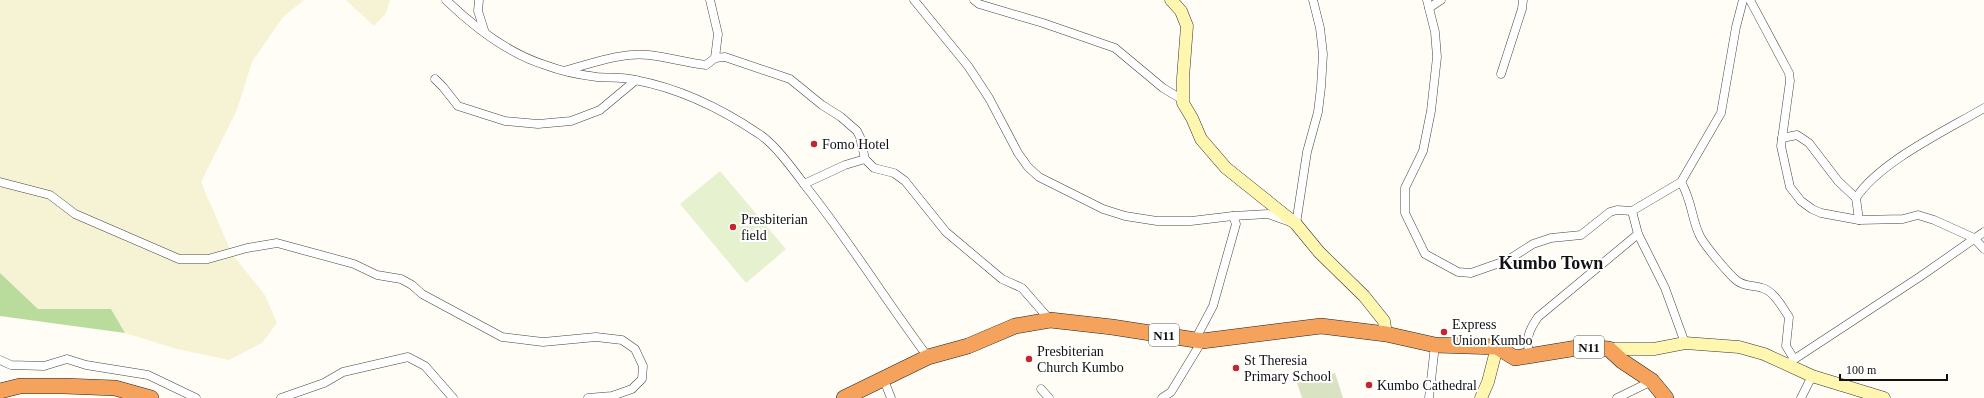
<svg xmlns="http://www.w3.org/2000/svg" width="1984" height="398" viewBox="0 0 1984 398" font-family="'Times New Roman',serif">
	<rect width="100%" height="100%" fill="#fffdf5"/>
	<!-- farmland -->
	<g fill="#f6f3d4">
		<path d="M0,0H304L283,17L252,62L237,110L201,182L232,254L265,295L277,323L262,343L229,360L177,349L125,333L111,309H38L0,273Z"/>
		<path d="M346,0H390L386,13L374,26Z"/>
	</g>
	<!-- forest -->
	<path fill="#b9dc9c" d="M0,273L38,309H111L125,333L0,316Z"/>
	<!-- cemetery -->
	<path fill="#d9e3c4" d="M1335,373L1343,398H1302L1297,383Z"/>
	<!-- pitch -->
	<path fill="#e6f2cf" d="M720,171L786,249L746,283L680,204Z"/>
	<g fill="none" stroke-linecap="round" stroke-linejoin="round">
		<defs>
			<g id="street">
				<path d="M446,0C474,27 507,53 545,65C561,71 580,75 597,77C610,78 622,77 635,80C678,88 722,109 759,134C775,144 795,172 807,188C850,242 886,301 928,357"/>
				<path d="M479,0L478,11L485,33"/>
				<path d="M710,0L718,34L715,58"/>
				<path d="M914,0L968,66L989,98L1018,153L1028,167L1039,177L1103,209L1125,216L1157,221H1191L1233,216L1268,214L1296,224L1307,152L1318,112L1321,87L1323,54L1320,28L1313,0"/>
				<path d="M974,0L979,4L1043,23L1115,48L1163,88L1183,100"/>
				<path d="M1427,0L1435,32L1437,57L1431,111L1423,151L1405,188V213L1425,254L1458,272L1471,273L1508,260L1533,244L1551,238L1581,235L1610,212L1617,210L1632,211L1681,182L1721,113L1736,27L1743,0"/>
				<path d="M1750,0L1789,73L1790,81L1781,146L1790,187L1801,201L1812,209L1821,213L1859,220L1903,219L1918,215L1934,220L1974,238L1984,249"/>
				<path d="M1429,8L1441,0"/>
				<path d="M567,70C593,63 622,52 649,55C668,57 687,63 706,65L715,58L725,57L790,79L822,105L841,117L857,131L860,137L865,159L874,168L894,173L905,181L946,232L1002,279L1022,288L1050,320"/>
				<path d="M1501,74L1522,9L1523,0"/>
				<path d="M435,79L443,87L458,106L505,121L538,124L571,121L600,110L636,80"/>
				<path d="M1782,138L1797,135L1809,143L1838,181L1856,198"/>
				<path d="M0,182L50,195L75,214L179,259H208L247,248L277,243L354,264L377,275L401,279L412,285L422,294L502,337L543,342L596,337L622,340L635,349L643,366L642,379L632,389L612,396L588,398"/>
				<path d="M1681,182C1692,201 1691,216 1699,234C1703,244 1728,273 1736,280C1744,287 1753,285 1762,288C1774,291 1782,307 1789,317L1786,346L1794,359"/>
				<path d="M804,184L845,165L865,159"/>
				<path d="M1632,211L1638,234L1665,288L1685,343"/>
				<path d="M1859,220L1856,198C1879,162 1947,130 1984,108"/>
				<path d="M1195,340L1213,306L1236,224L1233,216"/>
				<path d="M1529,356C1527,337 1527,333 1538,317L1638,234"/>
				<path d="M0,360L11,365L44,366L67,359L86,365L148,375L196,398"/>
				<path d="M1787,364L1921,276L1984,232"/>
				<path d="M884,380L891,398"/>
				<path d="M1041,389L1049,398"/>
				<path d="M281,398L324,383L343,372L408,357L425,366L453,398"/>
				<path d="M1162,398L1171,392L1202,341"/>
				<path d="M1429,398L1435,345"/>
				<path d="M1617,398L1652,381"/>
				<path d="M1801,398L1812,376"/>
			</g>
			<g id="secondary">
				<path d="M1171,0L1181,11L1187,26L1183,78V103L1192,118L1201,139L1226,168L1296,224L1319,252L1364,296L1384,321L1386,334"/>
				<path d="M1609,349H1654L1685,343L1739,347L1764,354L1812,376L1884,398"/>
				<path d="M1481,398L1488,382L1497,347"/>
			</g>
			<g id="highway">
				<path d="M0,391L20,386H64L115,388L151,398"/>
				<path d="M844,398L928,357L968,346L1015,326L1050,320L1112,327L1202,341L1321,326L1386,334L1435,345L1497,347L1515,358L1583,347L1609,349L1622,361L1652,381L1666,398"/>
			</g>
		</defs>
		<!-- street casing -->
		<use href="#street" stroke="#444" stroke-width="9"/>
		<!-- secondary casing -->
		<use href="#secondary" stroke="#333" stroke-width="13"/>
		<!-- highway casing -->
		<use href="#highway" stroke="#222" stroke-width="16"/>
		<!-- street -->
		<use href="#street" stroke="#fff" stroke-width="8"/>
		<!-- secondary -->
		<use href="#secondary" stroke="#fff6b0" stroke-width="12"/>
		<!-- highway -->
		<use href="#highway" stroke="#f5a25d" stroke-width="15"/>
	</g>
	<!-- markers -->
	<g fill="#c4262e" stroke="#fff" stroke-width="1.5">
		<circle cx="814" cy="144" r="4"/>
		<circle cx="733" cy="227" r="4"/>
		<circle cx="1444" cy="332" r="4"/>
		<circle cx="1029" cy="359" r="4"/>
		<circle cx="1236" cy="368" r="4"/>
		<circle cx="1369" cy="385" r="4"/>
	</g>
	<g text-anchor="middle" stroke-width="4" stroke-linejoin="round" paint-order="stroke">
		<!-- shield labels -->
		<g fill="#fff" stroke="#585858" stroke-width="1">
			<rect x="1149" y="324" width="30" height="22" rx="3"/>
			<rect x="1574" y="336" width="30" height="22" rx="3"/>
		</g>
		<g font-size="13" font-weight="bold" fill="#111">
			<text x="1164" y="340">N11</text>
			<text x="1589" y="352">N11</text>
		</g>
		<!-- poi labels -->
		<g font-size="14" fill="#111" stroke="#fff" text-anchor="start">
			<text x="822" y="149">Fomo Hotel</text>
			<text x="741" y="224">Presbiterian<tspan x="741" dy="16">field</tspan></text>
			<text x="1452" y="329">Express<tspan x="1452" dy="16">Union Kumbo</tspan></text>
			<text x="1037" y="356">Presbiterian<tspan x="1037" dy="16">Church Kumbo</tspan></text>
			<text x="1244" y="365">St Theresia<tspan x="1244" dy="16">Primary School</tspan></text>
			<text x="1377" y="390">Kumbo Cathedral</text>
		</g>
		<!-- district labels -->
		<g font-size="18" font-weight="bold" fill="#111" stroke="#fff">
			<text x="1551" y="269">Kumbo Town</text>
		</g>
	</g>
	<!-- scale -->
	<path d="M1840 374v6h107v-6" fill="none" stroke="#111111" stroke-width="2"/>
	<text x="1846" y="374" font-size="12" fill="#111111" stroke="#ffffff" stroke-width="3" paint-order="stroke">100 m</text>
</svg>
